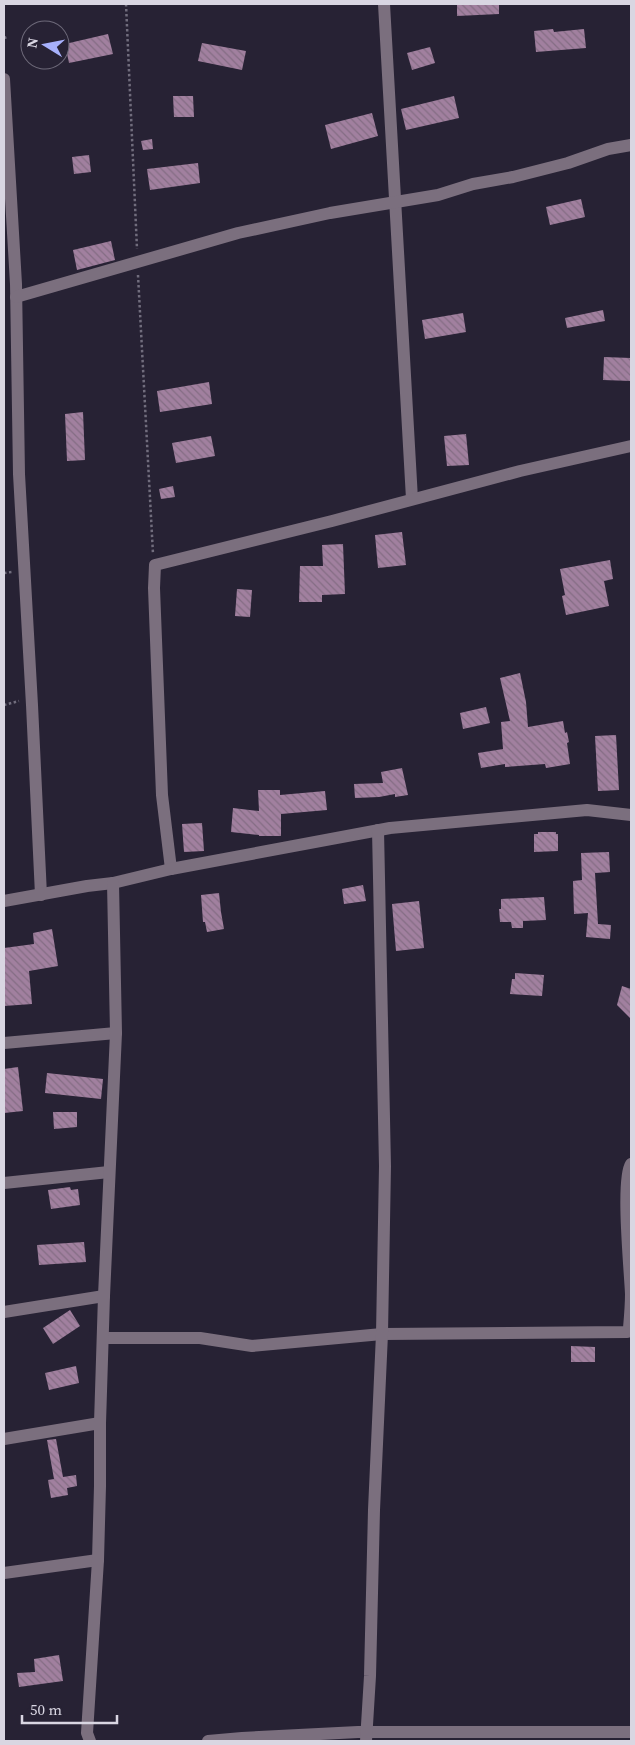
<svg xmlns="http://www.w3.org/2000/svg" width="635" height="1745" viewBox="0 0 635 1745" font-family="'Source Serif 4',serif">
	<defs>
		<pattern id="building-back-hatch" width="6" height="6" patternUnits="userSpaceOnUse" patternTransform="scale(1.25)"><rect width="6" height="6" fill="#a1809f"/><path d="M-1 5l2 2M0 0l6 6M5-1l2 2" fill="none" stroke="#846d84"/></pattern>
	</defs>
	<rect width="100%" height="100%" fill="#272234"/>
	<!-- building -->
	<g fill="url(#building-back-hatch)">
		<path d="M457,4H499V14L457,16Z"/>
		<path d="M553,29L554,32L584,29L586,48L536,52L534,31Z"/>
		<path d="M108,34L113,54L69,63L65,44Z"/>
		<path d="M202,43L246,51L242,70L198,61Z"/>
		<path d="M430,47L435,63L412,70L407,53Z"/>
		<path d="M173,96H193L194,117H174Z"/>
		<path d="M454,96L459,118L406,130L401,109Z"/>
		<path d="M372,113L378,136L331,149L325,125Z"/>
		<path d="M152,139L153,149L143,150L141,141Z"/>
		<path d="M89,155L91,172L74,174L72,157Z"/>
		<path d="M198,163L200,183L150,190L147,169Z"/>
		<path d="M581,199L585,217L550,225L546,207Z"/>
		<path d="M111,241L115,260L77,270L73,250Z"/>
		<path d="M603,310L605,321L567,328L565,318Z"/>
		<path d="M463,313L466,332L425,339L422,320Z"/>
		<path d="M604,357L631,358V381L603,380Z"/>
		<path d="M209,382L212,404L160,412L157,391Z"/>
		<path d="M83,412L85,460L67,461L65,414Z"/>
		<path d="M466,434L469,465L447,466L444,436Z"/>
		<path d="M211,436L215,456L176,463L172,443Z"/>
		<path d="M173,486L175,497L161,499L159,489Z"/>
		<path d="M402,532L406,565L378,568L375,535Z"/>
		<path d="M343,544L345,594L322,595V602H299L300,566H323L322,545Z"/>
		<path d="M610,560L613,579L604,581L609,606L566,615L562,596L565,595L560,569Z"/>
		<path d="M237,589L252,590L250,617L235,616Z"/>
		<path d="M520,673L526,702L528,727L563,721L565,733L567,732L569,742L567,743L570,764L546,768L545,764L505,767V764L481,768L478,753L503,749L501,722L510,721L500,678Z"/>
		<path d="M486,707L490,723L463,729L460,713Z"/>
		<path d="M616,735L619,790L598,791L595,736Z"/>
		<path d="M402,768L408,795L395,797V794L379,797L355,798L354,784L383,783L381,772Z"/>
		<path d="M258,790H280V795L325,791L327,810L281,814V836H259V835L231,832L233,808L259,811Z"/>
		<path d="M202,823L204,851L184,852L182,824Z"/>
		<path d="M538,832H556V834H558V851L534,852V834H538Z"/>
		<path d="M609,852L610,872L595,873L598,924L611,925L610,939L586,937L588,913L574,914L573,881L582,880L581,853Z"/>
		<path d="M363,885L366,901L344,904L342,889Z"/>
		<path d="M219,893L221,912L224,929L207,932L205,922H203L201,895Z"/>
		<path d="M544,897L546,920L523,921V928H512L511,922H500L499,909H501V899Z"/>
		<path d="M419,901L424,948L396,951L392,904Z"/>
		<path d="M52,929L58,966L29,971L32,1004L4,1006V986H5L4,948L34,944L33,933Z"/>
		<path d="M515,973L544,975L542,996L510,994L512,979H515Z"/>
		<path d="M622,986L631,989V1019L617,1005Z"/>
		<path d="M18,1067L23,1111L4,1113V1069Z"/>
		<path d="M47,1073L103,1079L101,1099L45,1093Z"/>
		<path d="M53,1112H77V1127L54,1129Z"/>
		<path d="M70,1187L71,1190L78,1189L80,1205L51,1209L48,1190Z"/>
		<path d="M84,1242L86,1262L39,1265L37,1245Z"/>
		<path d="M70,1310L80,1326L53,1344L43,1328Z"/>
		<path d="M571,1346L595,1347V1362H571Z"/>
		<path d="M76,1366L79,1383L49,1390L45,1373Z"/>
		<path d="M56,1439L63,1477L76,1475L77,1486L67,1488L68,1495L51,1498L48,1480L54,1479L47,1440Z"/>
		<path d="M59,1655L63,1681L19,1687L17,1673L35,1672L34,1659Z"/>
	</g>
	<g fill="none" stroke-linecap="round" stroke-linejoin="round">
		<!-- path -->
		<g stroke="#716d7d" stroke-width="2.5" stroke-dasharray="2.5 2.5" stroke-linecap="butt">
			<path d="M126,4L137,249"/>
			<path d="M4,38L7,37"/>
			<path d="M138,275L153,554"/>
			<path d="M4,573L12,572"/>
			<path d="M4,705L19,701"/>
		</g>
		<!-- minor -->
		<g stroke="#7b6f7e" stroke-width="12">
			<path d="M384,4L412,499"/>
			<path d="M4,79L16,284L19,474L32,705L41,895"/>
			<path d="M16,297L238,233L330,213L438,195L473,184L513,177L568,163L608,149L631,145"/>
			<path d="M171,869L162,795L154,588L155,565L332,521L520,471L631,446"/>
			<path d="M4,901L87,886L113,883L171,869L390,828L587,810L631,815"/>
			<path d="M4,1043L116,1033"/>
			<path d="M4,1183L109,1172"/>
			<path d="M4,1312L104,1296"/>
			<path d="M103,1338H200L252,1346L382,1334L627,1332L629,1328C630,1317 631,1305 631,1294C630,1270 621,1179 631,1164"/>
			<path d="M4,1439L100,1423"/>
			<path d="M4,1573L98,1560"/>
			<path d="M90,1741L87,1733L98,1560L100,1486V1423L104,1296L116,1033L113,883"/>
			<path d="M208,1741L242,1738L358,1732H631"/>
			<path d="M366,1741L370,1676L374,1510L382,1334L385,1166L378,830"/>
		</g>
	</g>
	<!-- border -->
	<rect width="635" height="1745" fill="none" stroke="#d9d6e2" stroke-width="10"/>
	<!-- north arrow -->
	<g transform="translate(45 45) rotate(280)"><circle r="24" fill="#272234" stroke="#6e6a7a"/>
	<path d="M0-4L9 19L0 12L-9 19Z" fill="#a7b1fc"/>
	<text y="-8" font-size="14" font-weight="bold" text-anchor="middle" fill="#d9d6e2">N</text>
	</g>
	<!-- scale -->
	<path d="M22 1715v8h95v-8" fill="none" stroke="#d9d6e2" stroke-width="2.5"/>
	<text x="30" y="1715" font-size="15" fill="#d9d6e2" stroke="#272234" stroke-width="4" paint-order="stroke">50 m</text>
</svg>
